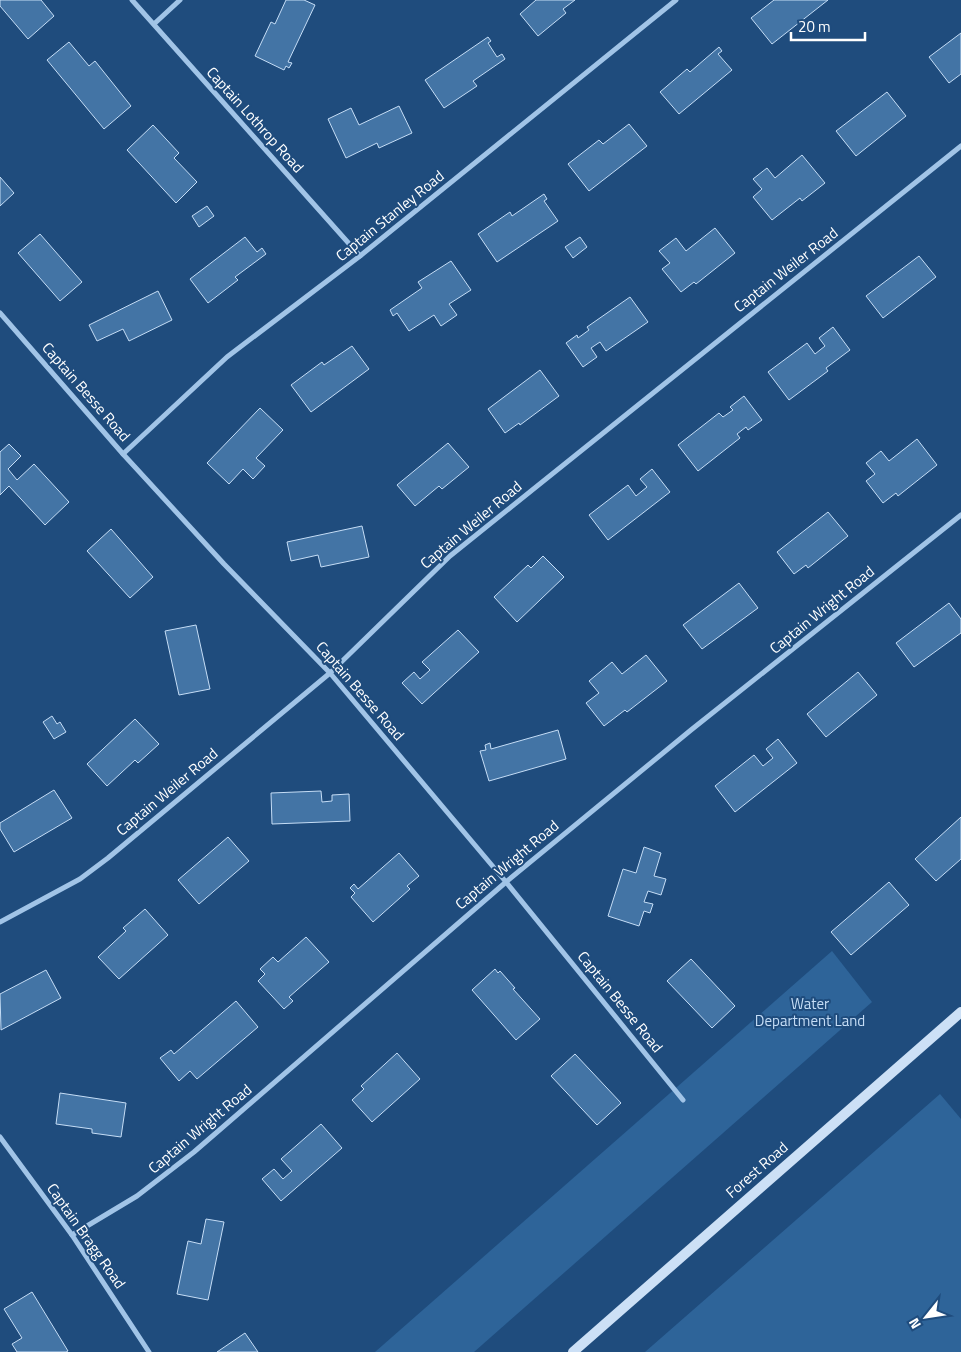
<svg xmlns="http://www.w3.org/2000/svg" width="961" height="1352" viewBox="0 0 961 1352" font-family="'Titillium Web',sans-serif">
	<rect width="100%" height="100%" fill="#1f4c7d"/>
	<!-- green -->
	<g fill="#2e6499">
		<path d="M832,951L872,1002L474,1352H375Z"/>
		<path d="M940,1094L961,1119V1352H645Z"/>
	</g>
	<!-- building -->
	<g fill="#4374a5" stroke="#c5ddf6">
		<path d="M0,0H41L54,16L28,39L0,6Z"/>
		<path d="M286,0H304L315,5L288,62L292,63L289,68L286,66L284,70L255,56L271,22L275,24Z"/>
		<path d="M536,0H575L563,9L566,13L538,36L520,14Z"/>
		<path d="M774,0H828L772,44L751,18Z"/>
		<path d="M961,33V74L949,83L929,57Z"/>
		<path d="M488,37L491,41L488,43L497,57L502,54L505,59L473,81L477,86L444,108L425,80Z"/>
		<path d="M69,42L89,66L95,61L131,106L104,129L47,60Z"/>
		<path d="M719,47L722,51L718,54L732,70L679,114L660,92L687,69L690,72Z"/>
		<path d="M887,92L906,116L856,156L836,131Z"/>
		<path d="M399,106L412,133L379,148L377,143L346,158L328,119L351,108L359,125Z"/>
		<path d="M629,124L647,146L589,191L568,164L599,140L603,144Z"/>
		<path d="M153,125L179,153L174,158L197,182L176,203L127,150Z"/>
		<path d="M802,155L825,183L802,201L800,198L772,220L753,197L762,189L753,179L767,168L775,178Z"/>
		<path d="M0,177L14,193L0,206Z"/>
		<path d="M544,194L547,199L544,201L558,221L497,262L478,234L510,212L512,216Z"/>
		<path d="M207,206L214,216L199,227L192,216Z"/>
		<path d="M715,228L735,253L696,284L694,282L681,292L662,269L670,263L659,251L676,238L686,251Z"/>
		<path d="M40,234L82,282L60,301L18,253Z"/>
		<path d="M245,237L257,252L262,248L266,254L235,277L238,280L208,303L190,279Z"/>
		<path d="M580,237L587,247L573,258L565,247Z"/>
		<path d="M919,256L936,277L883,318L866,296Z"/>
		<path d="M451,261L471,290L449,304L457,315L441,326L434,315L409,331L397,313L393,316L390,310L422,288L418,282Z"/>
		<path d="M158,291L172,320L129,341L123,329L97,341L89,325Z"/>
		<path d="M630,297L648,322L606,351L600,342L591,348L597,357L583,367L566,343L577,335L578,338L589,330L587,327Z"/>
		<path d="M833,327L850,350L826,368L828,371L789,400L768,372L807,343L815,354L825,346L819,338Z"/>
		<path d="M352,346L369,369L311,412L291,385L322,362L324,365Z"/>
		<path d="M540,370L559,396L520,425L519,423L505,433L488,409Z"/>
		<path d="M744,396L762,420L748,430L746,427L737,434L740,438L698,471L678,445L719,413L723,417L733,410L730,407Z"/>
		<path d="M260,408L283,430L256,458L265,466L253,479L243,469L229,484L207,463Z"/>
		<path d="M917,439L937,465L898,496L896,493L883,503L866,481L875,474L866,463L881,451L889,461Z"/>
		<path d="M448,443L469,467L442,489L439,486L415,506L397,485Z"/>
		<path d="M9,444L21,456L8,469L17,480L34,464L69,502L45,525L9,486L0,495V452Z"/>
		<path d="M652,469L670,492L608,540L589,515L628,485L636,496L647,487L640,479Z"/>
		<path d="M828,512L848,536L808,568L806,565L794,574L777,552Z"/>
		<path d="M362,526L369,557L321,567L318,555L291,561L287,542Z"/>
		<path d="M111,529L153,577L130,598L87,551Z"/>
		<path d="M543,556L564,577L517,622L494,597L528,565L531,568Z"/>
		<path d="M739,583L758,608L702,649L683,625Z"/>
		<path d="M949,603L961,619V633L914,667L896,643Z"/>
		<path d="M196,625L210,689L179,695L165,631Z"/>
		<path d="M458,630L479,652L422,704L402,683L414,672L420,679L430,670L422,662Z"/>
		<path d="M646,655L667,681L627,712L625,710L604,726L586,703L599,693L589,681L612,662L622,674Z"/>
		<path d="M858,672L877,695L826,737L807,714Z"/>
		<path d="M52,716L57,724L60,722L66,732L54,739L43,722Z"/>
		<path d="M135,719L159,744L138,763L135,760L107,786L87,764Z"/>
		<path d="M558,730L566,759L489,781L480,751L486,750L485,745L490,743L491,749Z"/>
		<path d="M778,739L797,763L735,812L715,786L754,755L763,766L773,758L766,749Z"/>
		<path d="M54,790L72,818L14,852L0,829V823Z"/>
		<path d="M321,791L322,802L332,801V795L349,794L350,821L272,824L271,793Z"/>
		<path d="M961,817V859L936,881L915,859Z"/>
		<path d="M228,837L249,861L199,904L178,880Z"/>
		<path d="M644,847L661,853L654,876L666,879L661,895L648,891L644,902L653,904L650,913L644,911L639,926L608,916L623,869L636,873Z"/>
		<path d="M399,853L419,876L407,886L410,889L373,922L351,897L355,893L350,888L354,884L358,889Z"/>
		<path d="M889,882L909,905L851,955L831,932Z"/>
		<path d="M145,909L168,935L119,979L98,957L126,931L123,928Z"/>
		<path d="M306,937L329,962L289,997L293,1001L284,1009L258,981L265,974L260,969L273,957L278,962Z"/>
		<path d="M691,959L735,1006L712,1028L667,981Z"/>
		<path d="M495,969L498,973L500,971L515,988L513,989L540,1019L516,1040L472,990Z"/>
		<path d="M46,970L61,998L1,1030L0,994Z"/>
		<path d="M236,1001L258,1027L197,1079L190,1071L179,1081L160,1058L171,1050L174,1054Z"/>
		<path d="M397,1053L420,1079L372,1122L352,1100L364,1089L361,1086Z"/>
		<path d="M575,1054L621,1103L597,1125L551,1076Z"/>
		<path d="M60,1093L126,1103L121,1137L92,1133V1129L56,1124Z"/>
		<path d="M321,1124L342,1148L281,1201L262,1179L274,1169L283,1179L292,1171L281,1159Z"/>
		<path d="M206,1219L224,1222L208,1300L177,1294L188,1241L201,1244Z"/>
		<path d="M32,1292L68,1351L66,1352H17L12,1344L22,1338L4,1309Z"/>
		<path d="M245,1333L258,1352H217Z"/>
	</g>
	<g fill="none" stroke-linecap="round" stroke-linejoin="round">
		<!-- street -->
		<g stroke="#a1c4e7" stroke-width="5">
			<path d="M132,0L360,256"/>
			<path d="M154,24L180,0"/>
			<path d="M0,313L123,454L224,564L330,673L506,882L683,1100"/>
			<path d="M123,454L227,357L360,256L676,0"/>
			<path d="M0,922L80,879L108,858L330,673L450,556L961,146"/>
			<path d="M0,1137L72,1235L149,1352"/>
			<path d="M72,1235L137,1196L194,1152L506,882L691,730L961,515"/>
		</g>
		<!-- secondary -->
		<path stroke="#cce0f6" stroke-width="10" d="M573,1352L961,1012"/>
	</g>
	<g text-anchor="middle" stroke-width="4" stroke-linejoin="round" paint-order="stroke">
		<!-- street labels -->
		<g font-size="15" fill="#fff" stroke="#1f4c7d">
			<text transform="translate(255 120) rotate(48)" y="5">Captain Lothrop Road</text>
			<text transform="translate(390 216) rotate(-39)" y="5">Captain Stanley Road</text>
			<text transform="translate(786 270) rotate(-38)" y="5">Captain Weiler Road</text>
			<text transform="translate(86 392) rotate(49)" y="5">Captain Besse Road</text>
			<text transform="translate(471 525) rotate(-40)" y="5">Captain Weiler Road</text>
			<text transform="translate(822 610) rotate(-39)" y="5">Captain Wright Road</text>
			<text transform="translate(360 691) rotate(49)" y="5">Captain Besse Road</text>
			<text transform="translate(167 792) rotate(-40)" y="5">Captain Weiler Road</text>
			<text transform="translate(507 865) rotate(-40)" y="5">Captain Wright Road</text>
			<text transform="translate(620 1002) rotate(51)" y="5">Captain Besse Road</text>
			<text transform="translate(200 1129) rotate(-40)" y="5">Captain Wright Road</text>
			<text transform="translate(757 1170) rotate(-41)" y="5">Forest Road</text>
			<text transform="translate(86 1236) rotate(55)" y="5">Captain Bragg Road</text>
		</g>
		<!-- park labels -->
		<g font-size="15" fill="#c5ddf6" stroke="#1f4c7d">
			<text x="810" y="1009">Water<tspan x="810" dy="17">Department Land</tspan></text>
		</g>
	</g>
	<!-- north arrow -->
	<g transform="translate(926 1317) rotate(240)" stroke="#1f4c7d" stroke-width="4" paint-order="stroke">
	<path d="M0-4L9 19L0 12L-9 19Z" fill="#ffffff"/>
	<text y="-8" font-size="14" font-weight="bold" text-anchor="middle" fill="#ffffff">N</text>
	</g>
	<!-- scale -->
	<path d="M791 32v8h74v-8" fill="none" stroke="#ffffff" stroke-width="2.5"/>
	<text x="798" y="32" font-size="15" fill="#ffffff" stroke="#1f4c7d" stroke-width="4" paint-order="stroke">20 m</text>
</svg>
